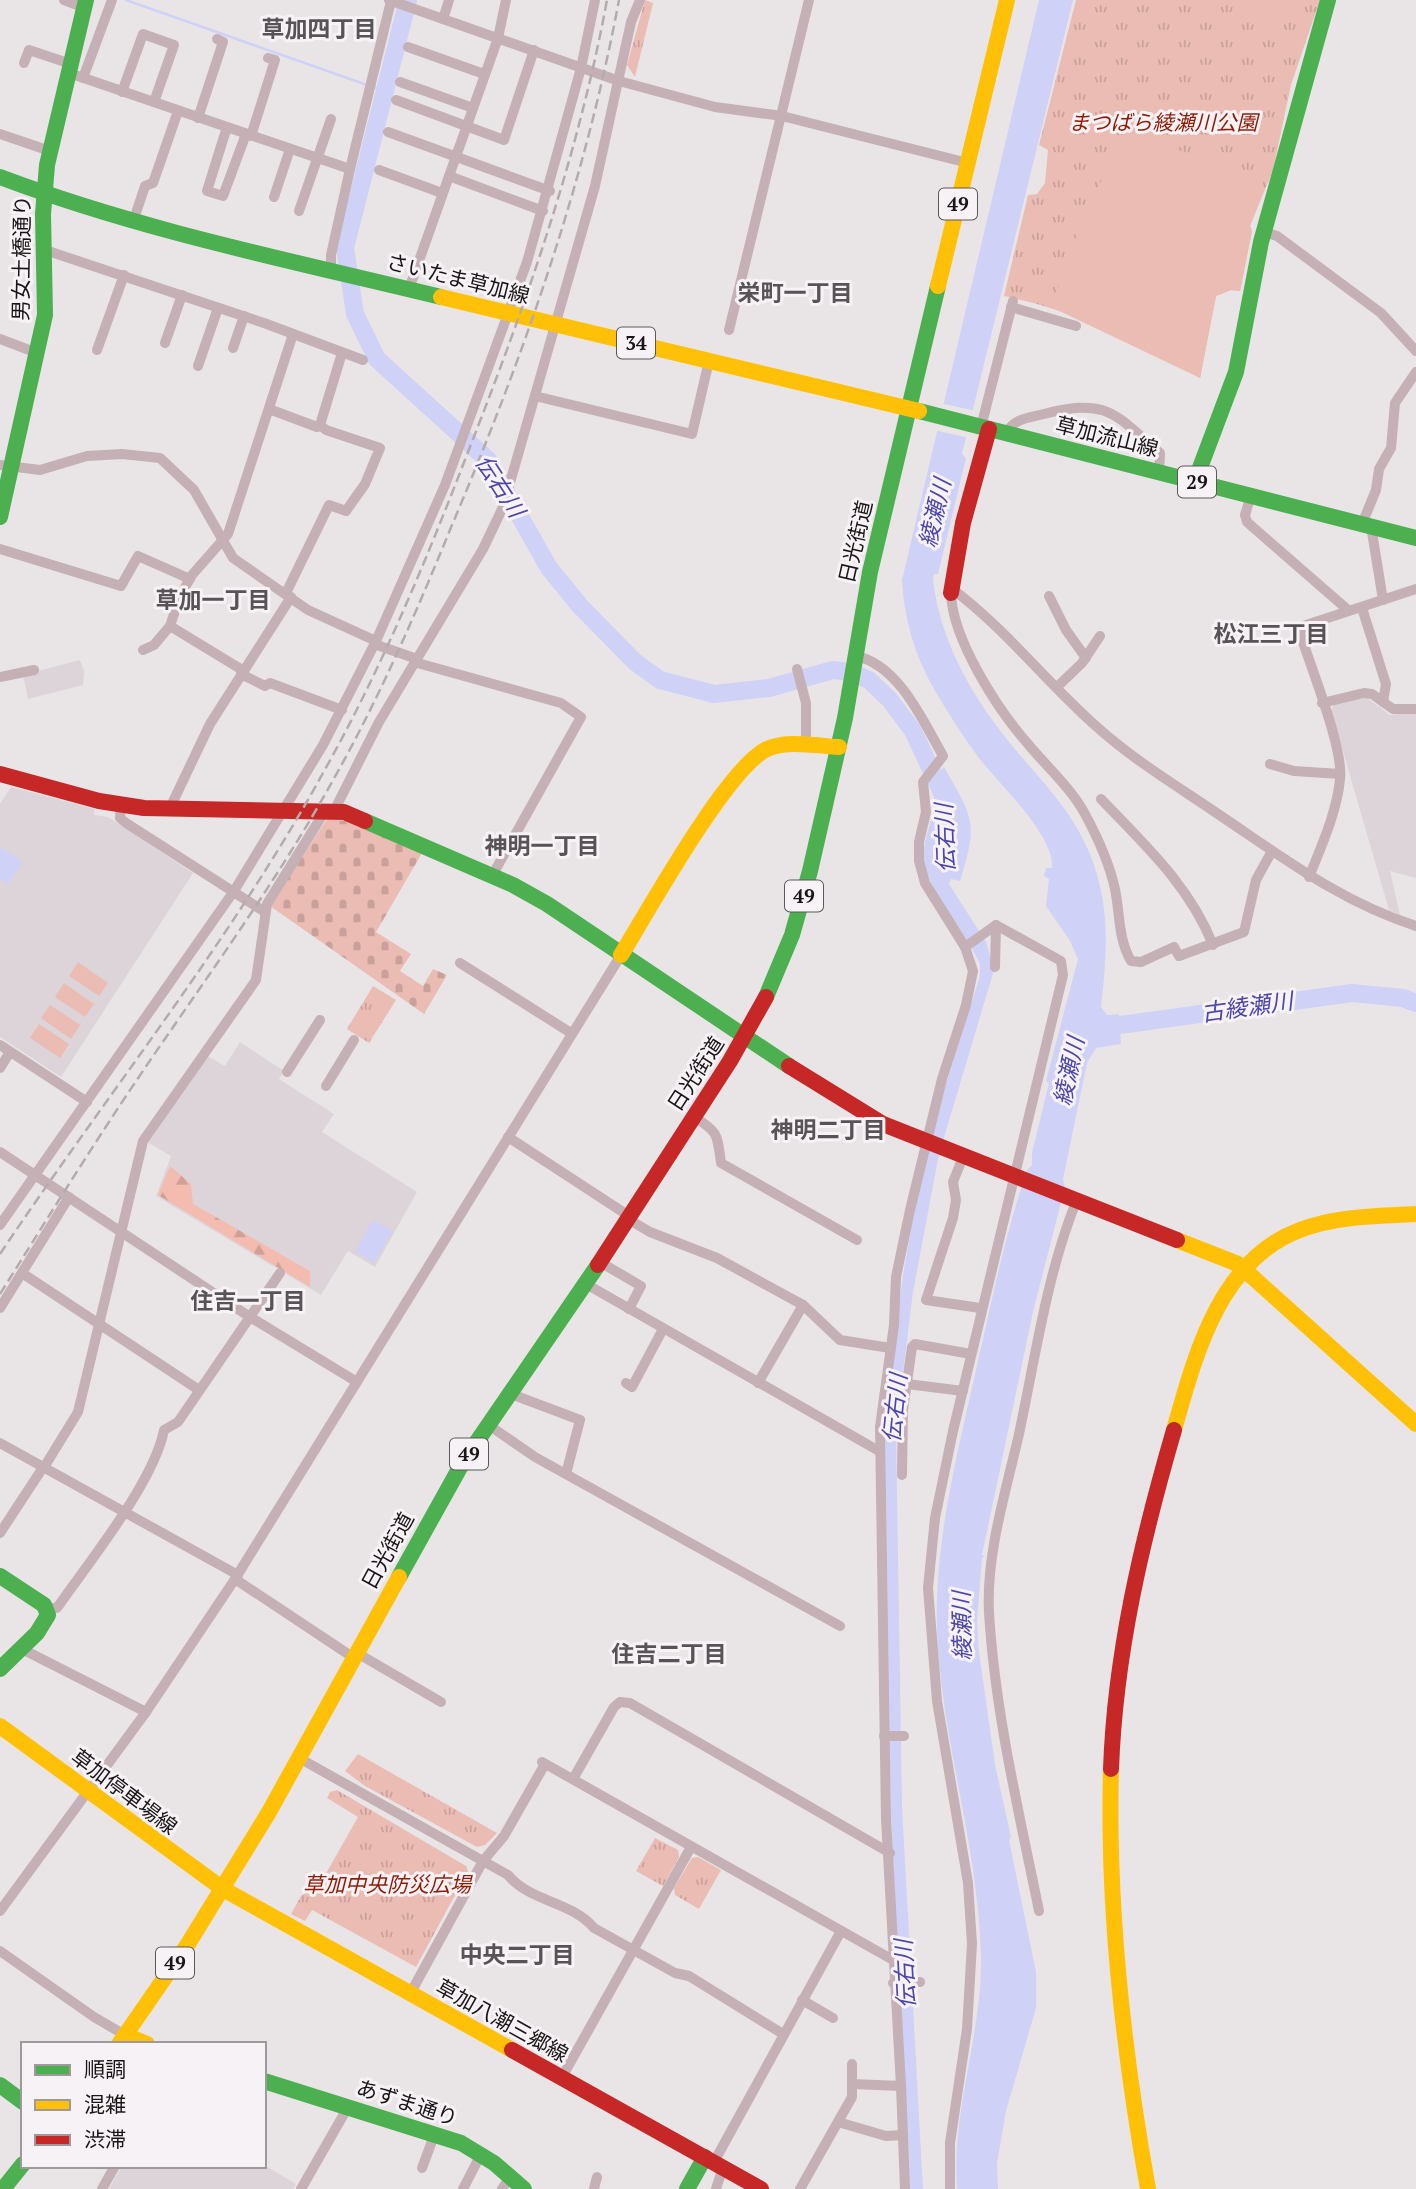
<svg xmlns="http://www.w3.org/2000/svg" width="1416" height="2189" viewBox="0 0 1416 2189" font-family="'PT Serif','Noto Sans JP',serif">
	<defs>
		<pattern id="forest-firs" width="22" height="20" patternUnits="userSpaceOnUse" patternTransform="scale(1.75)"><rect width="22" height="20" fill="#f4bbb0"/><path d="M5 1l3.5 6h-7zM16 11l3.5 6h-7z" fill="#d0a097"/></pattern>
		<pattern id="cemetery-stones" width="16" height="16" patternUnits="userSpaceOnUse" patternTransform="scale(1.75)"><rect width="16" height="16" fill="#ebbcb4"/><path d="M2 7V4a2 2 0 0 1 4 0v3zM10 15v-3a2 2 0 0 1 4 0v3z" fill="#c9a19a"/></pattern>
		<pattern id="park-tufts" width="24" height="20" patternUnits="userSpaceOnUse" patternTransform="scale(1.75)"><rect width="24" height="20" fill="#ebbcb4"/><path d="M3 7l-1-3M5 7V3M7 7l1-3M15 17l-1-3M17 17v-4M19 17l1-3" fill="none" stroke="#c9a19a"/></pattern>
	</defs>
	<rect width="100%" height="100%" fill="#e9e5e7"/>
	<!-- built -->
	<g fill="#dcd4d9">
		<path d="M80,660L84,671L83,685L28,699L23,675Z"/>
		<path d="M1367,698L1390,715L1416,712V878L1390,871L1400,915L1389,910L1331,710L1336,702Z"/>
		<path d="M11,787L95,809L94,815L108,817L193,873L61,1077L0,1037V804Z"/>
		<path d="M240,1042L284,1071L279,1079L334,1114L322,1132L417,1192L375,1267L348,1251L321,1295L156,1196L171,1156L147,1142L207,1056L225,1066Z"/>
		<path d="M264,2165L296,2184L293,2189H109L122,2166Z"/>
	</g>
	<!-- forest -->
	<path fill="url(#forest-firs)" d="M170,1166L191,1184L193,1204L310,1271V1287L158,1195Z"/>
	<!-- cemetery -->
	<path fill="url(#cemetery-stones)" d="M327,819L346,821L422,853L376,932L411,954L400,971L423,986L433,969L447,975L424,1014L270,906Z"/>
	<!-- park -->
	<g fill="url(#park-tufts)">
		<path d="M645,0L653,3L635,77L627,65Z"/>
		<path d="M1076,0H1320L1291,85L1273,170L1250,226L1252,231L1240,291L1231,290L1216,296L1200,378C1141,339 1073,311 1004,296L1028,195L1037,194L1045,183L1048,150L1039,145Z"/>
		<path d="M373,986L396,1000L369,1043L347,1029Z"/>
		<path d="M358,1754L497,1833L485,1845L477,1847L365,1786L345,1771Z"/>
		<path d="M337,1790L466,1866L468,1871L416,1967L312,1910L305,1921L291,1914L301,1896L320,1884L358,1817L327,1798L330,1792Z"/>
		<path d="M655,1838L678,1850L679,1857L663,1886L636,1871Z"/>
		<path d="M698,1857L721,1870L699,1909L675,1895L674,1888L692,1858Z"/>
	</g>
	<!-- garden -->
	<g fill="#ebbcb4">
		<path d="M1212,0H1293L1287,21Z"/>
		<path d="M1127,126L1264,189L1250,226L1252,231L1240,291L1231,290L1216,296L1200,378L1051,307L1080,226Z"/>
		<path d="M78,962L108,983L99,996L69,976Z"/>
		<path d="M64,983L94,1004L85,1017L55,997Z"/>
		<path d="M50,1005L80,1025L71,1039L41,1018Z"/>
		<path d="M39,1024L69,1044L60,1058L30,1038Z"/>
	</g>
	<!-- water -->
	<g fill="#cfd1f7">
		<path d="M1039,0H1073L964,446L962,454L966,458L938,574H934L933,581C942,648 976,703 1019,754C1047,786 1074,815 1090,854C1111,908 1107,951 1101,1007L1107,1015L1119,1014L1121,1044L1096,1048L1087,1063L1063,1179L1065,1187L1033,1312L982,1555L985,1556L982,1558L977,1622L979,1652L995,1765L1011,1837L1009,1840L1036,1972V2008L1006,2111L997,2163L998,2189H957C951,2112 982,2036 981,1958C979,1854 946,1754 938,1650C931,1558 954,1468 974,1379C990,1309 1004,1238 1027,1170L1032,1165V1153L1049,1083L1046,1081L1078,959L1070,941L1046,906L1049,879L1044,876L1046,868H1052C1055,836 999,784 979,758C963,737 949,714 935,691C915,657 904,619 902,580Z"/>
		<path d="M944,767C974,819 978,823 960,881L951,879L949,884L986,942L994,970L939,1154L913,1292L896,1428L902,1806L923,2189H909L891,1817L885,1422L903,1275L915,1207L942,1097L980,976V964L974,952C959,927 928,888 924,861C921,833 943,808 930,781Z"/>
		<path d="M0,847L23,862L8,884L0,879Z"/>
		<path d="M373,1220L393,1231L374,1263L355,1251Z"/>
	</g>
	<!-- pier -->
	<path fill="#e9e5e7" d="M940,403L976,411L969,438L934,430Z"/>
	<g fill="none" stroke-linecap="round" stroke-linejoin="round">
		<!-- stream -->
		<g stroke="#cfd1f7" stroke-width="2.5">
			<path d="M126,0L367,85"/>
			<path d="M374,87L385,91"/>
		</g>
		<!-- river -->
		<g stroke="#cfd1f7" stroke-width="18">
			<path d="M408,0L345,248L355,314L377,359L488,460L549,568L580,606L635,662L660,680L714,694L769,688L833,670L851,672L869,680L890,700L913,731L944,797"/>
			<path d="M1098,1028L1352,993L1403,998L1416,1003"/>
		</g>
		<!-- street -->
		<g stroke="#c4b0b5" stroke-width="10">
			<path d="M64,0L85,8"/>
			<path d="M389,0L619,81L715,107L782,116L968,163"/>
			<path d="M443,19L449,0"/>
			<path d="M408,47L484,74"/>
			<path d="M24,63L29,50L71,64"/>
			<path d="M69,73L350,169L391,1"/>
			<path d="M83,78L112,0"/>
			<path d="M400,82L473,108"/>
			<path d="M122,92L143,34L174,45L154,102"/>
			<path d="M396,100L504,140L534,50"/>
			<path d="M198,118L223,42L217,39"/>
			<path d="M227,127L207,191L223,196L246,134"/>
			<path d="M388,132L550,191"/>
			<path d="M0,134L50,151"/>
			<path d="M251,136L275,60L268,58"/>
			<path d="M379,170L442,193"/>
			<path d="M449,176L543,211"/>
			<path d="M274,197L290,149"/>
			<path d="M299,211L331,119"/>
			<path d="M133,222L145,186L153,183L178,111"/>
			<path d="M1264,232L1277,236L1381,313L1416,351"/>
			<path d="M45,250L264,323L363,360"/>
			<path d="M331,269V255L350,169"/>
			<path d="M409,289L498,38L506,0"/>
			<path d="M1011,307L1076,326"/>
			<path d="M729,330L809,0"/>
			<path d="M0,339L37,353"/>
			<path d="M165,343L182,295"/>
			<path d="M233,348L244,316"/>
			<path d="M97,350L124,275"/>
			<path d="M198,366L218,308"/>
			<path d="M535,396L692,434L709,361"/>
			<path d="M269,409L317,427L320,425L342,353"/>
			<path d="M981,427L1013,301"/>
			<path d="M1006,433C1015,418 1028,418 1044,414C1107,398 1114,413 1160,453L1159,472"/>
			<path d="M0,465L40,470L87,456L122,454L160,458L194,490L233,558L308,610L376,641"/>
			<path d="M1251,495L1245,515L1247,522L1348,610"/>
			<path d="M1362,524L1376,490L1379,469L1391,448L1395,403L1416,372"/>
			<path d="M1371,526L1383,600"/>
			<path d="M0,549L121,586L138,556L190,579"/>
			<path d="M951,588C1005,628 1047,683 1097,727C1135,761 1177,786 1218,814C1284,858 1339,901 1416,926"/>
			<path d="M286,593L329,505L346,511L365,484L380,448L326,430L320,425"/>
			<path d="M951,593C952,639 998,710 1028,744C1047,767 1071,788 1085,814C1098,838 1109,862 1115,889C1120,913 1118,939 1131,961L1141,962L1174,947L1179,956L1244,932L1256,880L1272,851"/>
			<path d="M1049,596L1066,630L1086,658"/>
			<path d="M1362,608L1386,684L1383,702"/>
			<path d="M170,626L244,671"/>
			<path d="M374,644L417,659"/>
			<path d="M143,650L154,645L170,626L180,596L192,575L228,534L293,334"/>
			<path d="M414,662L561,703L581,717L492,876"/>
			<path d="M797,669L806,703V746"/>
			<path d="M241,674L265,686L270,683L342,710"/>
			<path d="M0,677L34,670"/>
			<path d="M1057,687L1082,663L1100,636"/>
			<path d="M1322,703L1364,693L1372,694L1393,709H1416"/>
			<path d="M1270,764L1294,771L1340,774"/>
			<path d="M1101,799C1144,844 1190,886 1213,945"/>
			<path d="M121,805L120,818L126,823L265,912"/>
			<path d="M169,810L210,724L291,597"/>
			<path d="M334,811L379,722L483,549L503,507L595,186L631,22L640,0"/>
			<path d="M1309,877C1321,847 1337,812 1340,779C1344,749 1310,665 1300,633L1303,626L1416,589"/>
			<path d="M460,963L571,1033"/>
			<path d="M995,967L996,925"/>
			<path d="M0,1045L87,1102"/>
			<path d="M0,1068L10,1052"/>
			<path d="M287,1072L320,1020"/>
			<path d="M326,1086L354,1040"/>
			<path d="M694,1117C719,1132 717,1135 721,1163L857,1240"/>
			<path d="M508,1137L629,1216"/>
			<path d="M0,1152L250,1317L357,1382"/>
			<path d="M963,1157L953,1182L956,1200L953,1218L926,1300L980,1308"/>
			<path d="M628,1219L650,1232L717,1258L803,1305L840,1340L890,1348"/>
			<path d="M0,1225L234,891L323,745L376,641L445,485L527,262L581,68L595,0"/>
			<path d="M600,1262L641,1286L629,1309"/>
			<path d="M22,1273L199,1390"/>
			<path d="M586,1284L879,1451"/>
			<path d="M0,1308L69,1197"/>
			<path d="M626,1383L632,1387L663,1329"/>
			<path d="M758,1383L803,1305"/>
			<path d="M907,1384L963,1391"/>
			<path d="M511,1394L580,1420L566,1474"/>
			<path d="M490,1426L535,1457L840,1626"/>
			<path d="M0,1443L238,1575"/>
			<path d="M43,1469L78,1412L143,1141L256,980L267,904L325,811"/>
			<path d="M902,1475L903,1410L912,1347L915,1344L971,1354"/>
			<path d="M0,1533L42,1469"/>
			<path d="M235,1579L354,1658"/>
			<path d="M48,1608H57C89,1562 154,1482 164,1430L178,1422L280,1273"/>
			<path d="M22,1649L146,1712"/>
			<path d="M357,1653L441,1702"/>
			<path d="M884,1736H904"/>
			<path d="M299,1758L508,1875C530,1902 571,1901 594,1928L675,1973L689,1976L783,2034"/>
			<path d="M542,1762L893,1960"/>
			<path d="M573,1779L614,1707L620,1702L630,1703L890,1853"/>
			<path d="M0,1911L146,1712L235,1579L621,955"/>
			<path d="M1039,1911C1019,1812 995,1713 989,1612C986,1554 1006,1491 1019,1434C1035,1359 1047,1274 1076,1202"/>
			<path d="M0,1951L94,2017L125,2035"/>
			<path d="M893,1983L920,1982"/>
			<path d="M410,1994L483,1861L504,1836L545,1764"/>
			<path d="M802,2000L833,2018"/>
			<path d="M561,2079L691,1847"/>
			<path d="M852,2084V2064"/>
			<path d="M901,2086L905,2189"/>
			<path d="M838,2122L886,2136L903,2135"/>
			<path d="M714,2162L841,1931"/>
			<path d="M422,2168L435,2133"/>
			<path d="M102,2189L115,2166"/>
			<path d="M301,2189L348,2107"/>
			<path d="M463,2189L481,2154"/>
			<path d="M502,2189L510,2177"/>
			<path d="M594,2189L597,2177"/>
			<path d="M716,2189L723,2167"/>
			<path d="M800,2189L852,2097V2084L901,2086L886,1819L880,1427L894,1325L896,1277L910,1210L942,1079L966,1005L973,971L965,947L925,883L919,861V842L926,812L923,782L943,756C923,721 899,665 856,656"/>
			<path d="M950,2189V2143L967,2029L972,1944L968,1883L937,1701L928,1588L935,1518L953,1431L1063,975L1061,961L996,925L965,947"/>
		</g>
		<!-- fast -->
		<g stroke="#4caf50" stroke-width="16">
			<path d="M0,177C143,231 293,261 441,297"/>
			<path d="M919,411L1416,538"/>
			<path d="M1195,481L1236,372L1261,242L1328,0"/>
			<path d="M0,517L45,315L43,214L47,165L86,0"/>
			<path d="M365,821L513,885L547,904L789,1066"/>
			<path d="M766,997L792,935L810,871L845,718L870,572L938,286"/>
			<path d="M0,1576L44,1605L48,1615L37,1633L0,1669"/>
			<path d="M399,1577L463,1462L598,1265"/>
			<path d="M264,2081L461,2143L494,2163L524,2189"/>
			<path d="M0,2085L23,2102"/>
			<path d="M3,2189L23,2164"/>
			<path d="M687,2189L705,2157"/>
		</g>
		<!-- slow -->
		<g stroke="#ffc107" stroke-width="16">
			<path d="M938,286L1007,0"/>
			<path d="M441,297L919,411"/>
			<path d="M621,955C648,911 725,772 765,750C785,739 817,746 839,747"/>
			<path d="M1177,1240L1238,1264L1416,1424"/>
			<path d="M1174,1430C1195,1356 1219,1260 1300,1230C1336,1216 1377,1216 1416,1214"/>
			<path d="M0,1726L223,1889L512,2050"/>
			<path d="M1111,1769C1107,1910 1123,2050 1148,2189"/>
			<path d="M125,2035L147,2044"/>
			<path d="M119,2044L188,1944L269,1812L399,1577"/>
		</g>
		<!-- jam -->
		<g stroke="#c62828" stroke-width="16">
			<path d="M951,593L963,523L989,429"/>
			<path d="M0,774L99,801L144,808L344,812L365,821"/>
			<path d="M789,1066L883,1124L1177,1240"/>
			<path d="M598,1265L730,1061L766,997"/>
			<path d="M1111,1769C1115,1654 1142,1540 1174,1430"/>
			<path d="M512,2050L761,2189"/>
		</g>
		<!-- rail -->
		<g stroke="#b5aaac" stroke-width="2.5" stroke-dasharray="10 5" stroke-linecap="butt">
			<path d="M0,1254C107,1094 230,942 323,773C381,670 426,561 468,452C526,304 578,157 607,0"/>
			<path d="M0,1294C49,1216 97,1138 149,1062C212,970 278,879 332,782C379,699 416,613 452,525C524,355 585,182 619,0"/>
		</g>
	</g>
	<g text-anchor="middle" stroke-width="6" stroke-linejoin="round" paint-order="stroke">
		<!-- shield labels -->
		<g fill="#f7f2f5" stroke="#5b585a" stroke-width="2">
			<rect x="939" y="188.5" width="38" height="31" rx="5"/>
			<rect x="617" y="327.5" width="38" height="31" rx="5"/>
			<rect x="1178" y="466.5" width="38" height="31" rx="5"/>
			<rect x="785" y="880.5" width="38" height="31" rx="5"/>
			<rect x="450" y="1438.5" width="38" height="31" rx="5"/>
			<rect x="156" y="1947.5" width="38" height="31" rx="5"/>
		</g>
		<g font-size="19" font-weight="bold" fill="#181617">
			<text x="958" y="211">49</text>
			<text x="636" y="350">34</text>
			<text x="1197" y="489">29</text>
			<text x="804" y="903">49</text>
			<text x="469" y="1461">49</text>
			<text x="175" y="1970">49</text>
		</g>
		<!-- park labels -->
		<g font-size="21" font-style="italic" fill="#901b05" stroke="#f7f2f5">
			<text x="1163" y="130">まつばら綾瀬川公園</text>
			<text x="387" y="1892">草加中央防災広場</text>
		</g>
		<!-- street labels -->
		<g font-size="21" fill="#181617" stroke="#f7f2f5">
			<text transform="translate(22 258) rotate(-89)" y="7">男女土橋通り</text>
			<text transform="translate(458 279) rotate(14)" y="7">さいたま草加線</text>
			<text transform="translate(1107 437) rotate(14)" y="7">草加流山線</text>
			<text transform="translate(856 542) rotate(-77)" y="7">日光街道</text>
			<text transform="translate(696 1074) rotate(-57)" y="7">日光街道</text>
			<text transform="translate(388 1551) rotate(-61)" y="7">日光街道</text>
			<text transform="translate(124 1792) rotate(37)" y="7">草加停車場線</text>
			<text transform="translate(502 2021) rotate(29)" y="7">草加八潮三郷線</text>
			<text transform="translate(407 2103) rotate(18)" y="7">あずま通り</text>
		</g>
		<!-- neighbourhood labels -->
		<g font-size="23" font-weight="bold" fill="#575356" stroke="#f7f2f5">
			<text x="319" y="37">草加四丁目</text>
			<text x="795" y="301">栄町一丁目</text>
			<text x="213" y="608">草加一丁目</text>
			<text x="1271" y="642">松江三丁目</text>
			<text x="542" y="854">神明一丁目</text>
			<text x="828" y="1138">神明二丁目</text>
			<text x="248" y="1309">住吉一丁目</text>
			<text x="669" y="1662">住吉二丁目</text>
			<text x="517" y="1963">中央二丁目</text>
		</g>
		<!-- water labels -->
		<g font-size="23" font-style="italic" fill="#4c46aa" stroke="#f7f2f5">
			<text transform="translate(500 486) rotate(57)" y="8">伝右川</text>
			<text transform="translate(935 513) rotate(-77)" y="8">綾瀬川</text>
			<text transform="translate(945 838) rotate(-92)" y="8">伝右川</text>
			<text transform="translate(1247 1007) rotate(-8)" y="8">古綾瀬川</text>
			<text transform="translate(1069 1071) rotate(-78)" y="8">綾瀬川</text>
			<text transform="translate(895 1408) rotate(-84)" y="8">伝右川</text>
			<text transform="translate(962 1626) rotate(-91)" y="8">綾瀬川</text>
			<text transform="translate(905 1974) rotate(-93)" y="8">伝右川</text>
		</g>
	</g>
	<!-- legend -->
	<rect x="21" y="2042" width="245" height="126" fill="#f7f2f5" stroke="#9e9a9c" stroke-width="2"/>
	<rect x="35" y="2065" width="35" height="10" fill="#4caf50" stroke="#9e9a9c" stroke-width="2"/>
	<text x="84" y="2077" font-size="21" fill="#181617">順調</text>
	<rect x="35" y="2100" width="35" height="10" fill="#ffc107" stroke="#9e9a9c" stroke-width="2"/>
	<text x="84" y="2112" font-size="21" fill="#181617">混雑</text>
	<rect x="35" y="2135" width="35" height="10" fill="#c62828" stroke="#9e9a9c" stroke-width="2"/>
	<text x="84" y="2147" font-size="21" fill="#181617">渋滞</text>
</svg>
